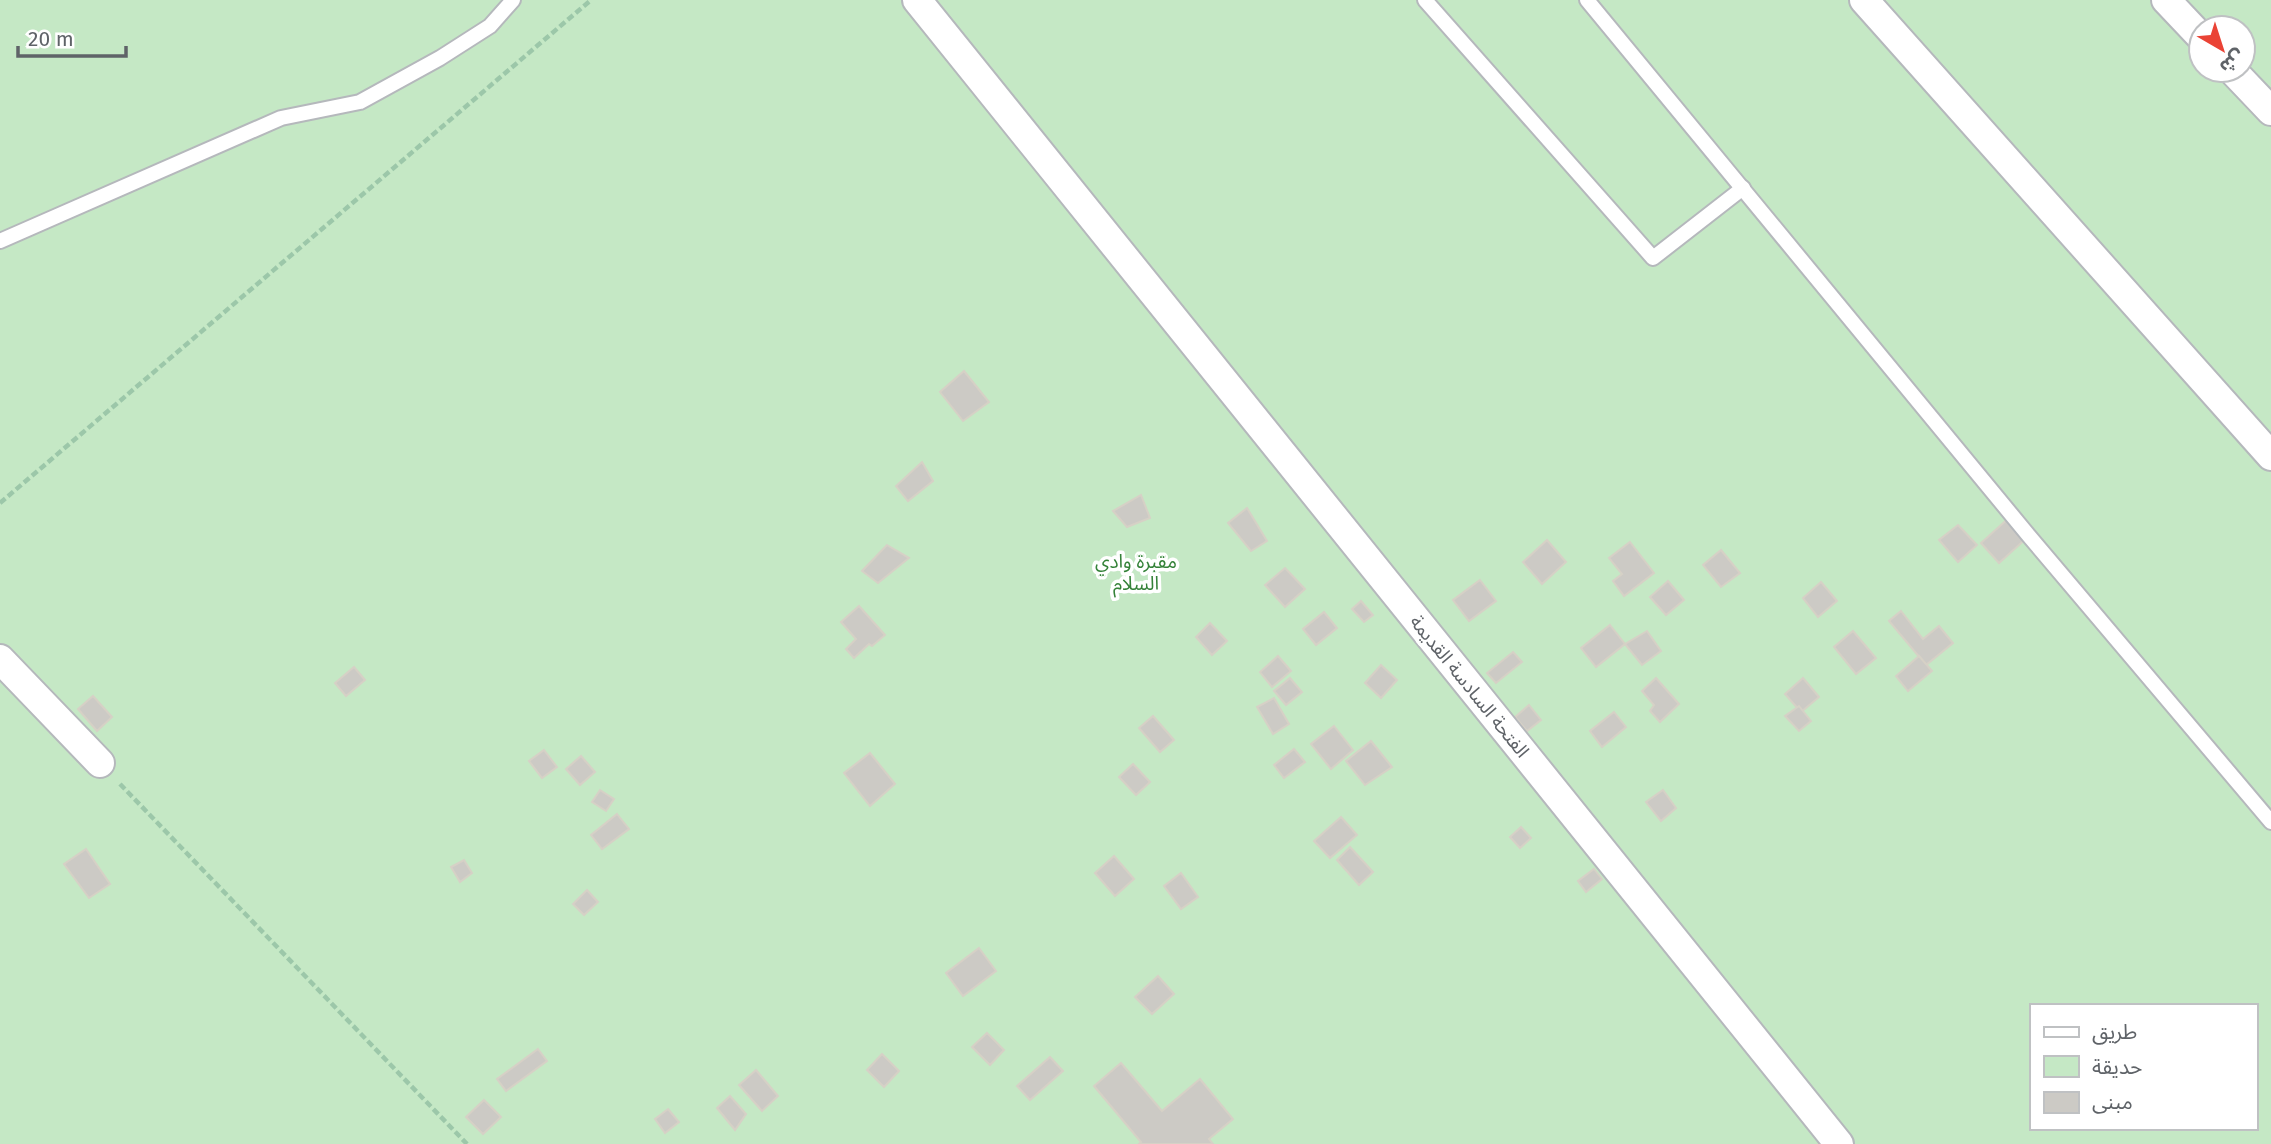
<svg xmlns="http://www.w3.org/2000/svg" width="2271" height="1144" viewBox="0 0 2271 1144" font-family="'Fira Sans','Noto Sans Arabic',sans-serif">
	<rect width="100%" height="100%" fill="#f1efe8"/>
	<!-- green -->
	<path fill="#c5e8c5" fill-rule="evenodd" d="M0,0H2271V1144H0ZM2201,28H2243V70H2201ZM2031,1006H2255V1128H2031Z"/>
	<!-- building -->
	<g fill="#cccac5" stroke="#d6d1c6" stroke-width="2">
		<path d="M964,371L989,402L963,421L940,392Z"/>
		<path d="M922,462L933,481L908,501L896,486Z"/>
		<path d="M1141,495L1150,518L1127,527L1113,511Z"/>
		<path d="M1247,508L1267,541L1251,551L1228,523Z"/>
		<path d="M2011,516L2029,536L1999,563L1981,543Z"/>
		<path d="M1958,525L1977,545L1958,562L1939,540Z"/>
		<path d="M1547,540L1566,562L1542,584L1523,562Z"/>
		<path d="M1630,542L1654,573L1624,596L1613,581L1622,574L1609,558Z"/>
		<path d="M887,545L909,558L878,583L862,571Z"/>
		<path d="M1721,550L1740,573L1721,587L1703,565Z"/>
		<path d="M1285,568L1305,589L1285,607L1265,585Z"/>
		<path d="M1480,580L1496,601L1469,621L1453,600Z"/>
		<path d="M1668,581L1684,600L1666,615L1650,597Z"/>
		<path d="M1821,582L1837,601L1818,617L1803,598Z"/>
		<path d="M1361,601L1373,615L1364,622L1352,609Z"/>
		<path d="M859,606L885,635L872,646L869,644L854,658L846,649L856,639L841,622Z"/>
		<path d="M1901,611L1923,639L1939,626L1953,643L1926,665L1889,621Z"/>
		<path d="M1324,612L1337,628L1316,645L1303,629Z"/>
		<path d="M1210,623L1227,641L1212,655L1196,637Z"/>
		<path d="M1610,625L1625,644L1596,667L1581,648Z"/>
		<path d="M1647,631L1661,651L1642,665L1625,644Z"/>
		<path d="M1853,631L1876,658L1856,674L1834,647Z"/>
		<path d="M1513,652L1522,662L1496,683L1487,673Z"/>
		<path d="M1278,656L1291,671L1272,687L1260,672Z"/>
		<path d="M1919,656L1932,671L1908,691L1896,676Z"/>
		<path d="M1381,665L1397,680L1381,698L1365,683Z"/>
		<path d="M354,667L365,680L346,696L335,683Z"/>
		<path d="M1290,678L1302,692L1286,705L1274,691Z"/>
		<path d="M1656,678L1679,704L1660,722L1650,711L1654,705L1642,691Z"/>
		<path d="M1803,678L1819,697L1801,712L1785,694Z"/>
		<path d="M93,696L112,717L97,731L78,709Z"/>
		<path d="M1274,698L1289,724L1273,734L1257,707Z"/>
		<path d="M1529,705L1541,720L1527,731L1515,717Z"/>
		<path d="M1799,706L1811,721L1799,731L1785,716Z"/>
		<path d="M1614,712L1626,727L1602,747L1590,731Z"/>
		<path d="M1153,716L1174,740L1160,752L1139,728Z"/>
		<path d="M1334,726L1353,750L1331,769L1311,744Z"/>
		<path d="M1371,741L1392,767L1365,785L1346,761Z"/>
		<path d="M1294,749L1305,762L1284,778L1274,765Z"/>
		<path d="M544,750L557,767L542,778L529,761Z"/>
		<path d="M870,753L895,784L870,806L844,773Z"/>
		<path d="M581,756L595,772L580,785L566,769Z"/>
		<path d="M1133,764L1150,782L1136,795L1119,777Z"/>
		<path d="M600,790L614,799L606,811L592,802Z"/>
		<path d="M1663,790L1676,808L1661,821L1646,802Z"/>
		<path d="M617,814L629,829L602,849L591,835Z"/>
		<path d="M1341,817L1357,835L1330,858L1314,841Z"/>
		<path d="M1521,827L1531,838L1520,848L1510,837Z"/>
		<path d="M1350,847L1373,872L1359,885L1337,860Z"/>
		<path d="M86,849L110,884L89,898L64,864Z"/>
		<path d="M1114,856L1134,879L1115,896L1095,873Z"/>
		<path d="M464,860L472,873L460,882L451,867Z"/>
		<path d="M1594,869L1602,879L1586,892L1578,881Z"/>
		<path d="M1181,873L1198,897L1181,909L1164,886Z"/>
		<path d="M587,890L598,902L584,915L573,904Z"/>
		<path d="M979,948L996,971L963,996L946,973Z"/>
		<path d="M1158,976L1174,994L1152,1014L1135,997Z"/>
		<path d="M987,1033L1004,1050L990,1065L972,1047Z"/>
		<path d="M538,1049L547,1061L506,1091L497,1079Z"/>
		<path d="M882,1054L899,1071L884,1087L867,1070Z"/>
		<path d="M1050,1057L1063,1071L1030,1100L1017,1086Z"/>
		<path d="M1121,1063L1162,1111L1200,1079L1233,1119L1209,1139L1213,1144H1139L1141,1142L1094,1086Z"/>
		<path d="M756,1070L778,1096L762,1111L739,1085Z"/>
		<path d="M730,1096L746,1114L735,1130L717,1108Z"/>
		<path d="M484,1100L501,1117L483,1134L466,1117Z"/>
		<path d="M668,1109L679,1122L665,1133L655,1119Z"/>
	</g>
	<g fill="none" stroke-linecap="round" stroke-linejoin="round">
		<defs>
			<g id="lane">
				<path d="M1425,0L1653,258L1743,188"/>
				<path d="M1587,0L2029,536L2271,822"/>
				<path d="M0,241L281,118L360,102L440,58L490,26L513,0"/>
			</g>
			<g id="street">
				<path d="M917,0L1839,1144"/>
				<path d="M1864,0L2271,456"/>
				<path d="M2166,0L2201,37"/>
				<path d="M2232,70L2271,111"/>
				<path d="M0,659L100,763"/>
			</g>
		</defs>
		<!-- lane casing -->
		<use href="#lane" stroke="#b5b8bc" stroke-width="18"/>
		<!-- street casing -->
		<use href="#street" stroke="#b5b8bc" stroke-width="32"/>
		<!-- path -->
		<g stroke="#9cc7a9" stroke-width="4.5" stroke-dasharray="7 3.5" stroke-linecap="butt">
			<path d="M0,503L591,0"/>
			<path d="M120,784L467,1144"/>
		</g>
		<!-- lane -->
		<use href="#lane" stroke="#fff" stroke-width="14"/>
		<!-- street -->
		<use href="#street" stroke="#fff" stroke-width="28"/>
	</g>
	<g text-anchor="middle" stroke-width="7" stroke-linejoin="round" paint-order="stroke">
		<!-- park labels -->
		<g font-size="19" fill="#348238" stroke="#fff">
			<text x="1136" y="568">مقبرة وادي<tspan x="1136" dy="22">السلام</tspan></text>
		</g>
		<!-- street labels -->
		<g font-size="19" fill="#5f6368" stroke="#fff">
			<text transform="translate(1470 686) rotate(51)" y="7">الفتحة السادسة القديمة</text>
		</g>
	</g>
	<!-- legend -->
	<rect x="2030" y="1004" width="228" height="126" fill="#ffffff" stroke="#bfc1c3" stroke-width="2"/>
	<rect x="2044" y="1027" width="35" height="10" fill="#ffffff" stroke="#bfc1c3" stroke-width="2"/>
	<text x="2092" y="1039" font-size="21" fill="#5f6368">طريق</text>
	<rect x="2044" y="1056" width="35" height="21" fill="#c5e8c5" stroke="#bfc1c3" stroke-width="2"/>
	<text x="2092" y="1074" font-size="21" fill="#5f6368">حديقة</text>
	<rect x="2044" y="1092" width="35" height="21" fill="#cccac5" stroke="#bfc1c3" stroke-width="2"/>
	<text x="2092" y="1109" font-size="21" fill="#5f6368">مبنى</text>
	<!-- north arrow -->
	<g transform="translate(2222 49) rotate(141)"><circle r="33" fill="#ffffff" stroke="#bfc1c3" stroke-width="2"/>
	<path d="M0-5L12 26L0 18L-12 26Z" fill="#ea4335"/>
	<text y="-10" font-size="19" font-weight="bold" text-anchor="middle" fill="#5f6368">ش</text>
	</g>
	<!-- scale -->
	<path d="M18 46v10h108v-10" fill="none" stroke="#5f6368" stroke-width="3.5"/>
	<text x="28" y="46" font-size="21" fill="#5f6368" stroke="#ffffff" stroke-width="5" paint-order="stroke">20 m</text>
</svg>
